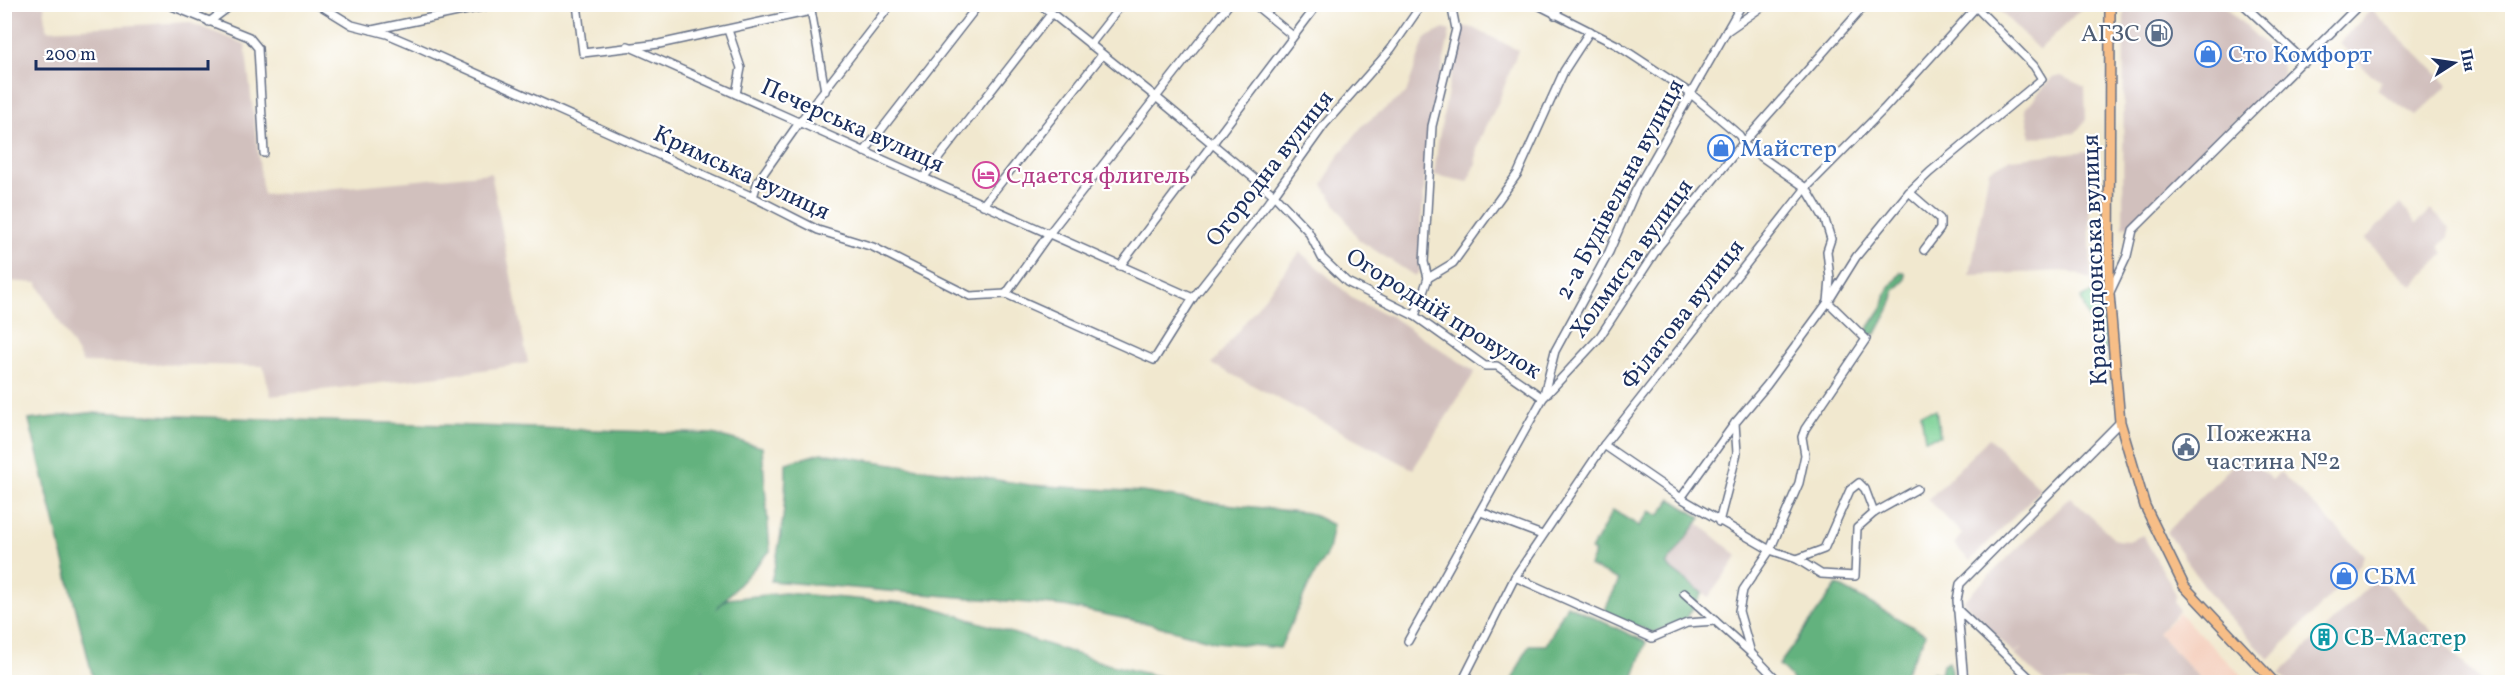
<svg xmlns="http://www.w3.org/2000/svg" width="2517" height="687" viewBox="0 0 2517 687" font-family="Vollkorn,serif">
	<rect width="100%" height="100%" fill="#fff"/>
	<filter id="ink" filterUnits="userSpaceOnUse"><feTurbulence type="fractalNoise" baseFrequency=".0167" numOctaves="2"/><feDisplacementMap in="SourceGraphic" scale="12" xChannelSelector="R" yChannelSelector="G"/><feConvolveMatrix kernelMatrix="1 2 1 2 8 2 1 2 1" color-interpolation-filters="sRGB"/></filter>
	<filter id="wash" filterUnits="userSpaceOnUse"><feTurbulence type="fractalNoise" baseFrequency=".008" numOctaves="4" result="noise"/><feDisplacementMap in="SourceGraphic" scale="24" xChannelSelector="R" yChannelSelector="G"/><feGaussianBlur stdDeviation="1.35" result="paint"/><feColorMatrix in="noise" values="0 0 0 0 0 0 0 0 0 0 0 0 0 0 0 0 0 1.4 0 .05"/><feComposite in="paint" operator="in"/></filter>
	<g filter="url(#wash)">
		<rect width="100%" height="100%" fill="#f1e8cf"/>
		<!-- built -->
		<path fill="#f5d3c2" d="M2179,613L2248,682H2203L2158,633Z"/>
		<!-- industrial -->
		<g fill="#d1c0bd">
			<path d="M4,5H44L47,30L188,22L245,44L263,195L491,173L528,363L457,374L271,396L263,366L83,363L37,283L5,281Z"/>
			<path d="M1994,5H2085L2039,50Z"/>
			<path d="M2124,5H2223L2280,58L2283,74L2130,226L2123,227Z"/>
			<path d="M2371,10L2449,85L2416,116L2377,90L2381,81L2371,75L2339,43Z"/>
			<path d="M1461,26L1473,28L1518,50L1498,103L1480,139L1476,153V163L1468,182L1434,175L1439,137Z"/>
			<path d="M1444,29L1450,31L1429,131L1419,249L1420,271L1415,276L1359,240L1323,185L1337,158L1363,125L1406,93L1425,38Z"/>
			<path d="M2061,76L2085,87L2086,120L2075,133L2031,138L2025,109L2052,78Z"/>
			<path d="M2088,151L2091,279L2066,271L1970,275L1989,170L2010,159Z"/>
			<path d="M2400,204L2417,223L2431,210L2449,227L2448,237L2440,246L2444,254L2412,286L2365,239Z"/>
			<path d="M1300,252L1355,300L1392,317L1475,372L1413,469L1212,364Z"/>
			<path d="M1989,438L2041,489L1970,561L1954,544L1962,534L1928,500Z"/>
			<path d="M2244,454L2272,480L2280,472L2364,555L2361,564L2269,659L2221,609L2166,532Z"/>
			<path d="M2070,497L2116,540L2128,541L2143,535L2176,594L2174,601L2179,611L2158,633L2203,682H2045L2015,655L2023,647L2014,654L1963,601Z"/>
			<path d="M1698,523L1738,556L1708,598L1666,565Z"/>
			<path d="M2378,577L2482,682H2288L2279,674Z"/>
		</g>
		<!-- green -->
		<g fill="#7ad094" stroke="#4a8079" stroke-width="1.5">
			<path d="M2099,290L2103,296L2106,349L2100,350L2081,298Z"/>
			<path d="M1936,410L1940,436L1925,439L1921,413Z"/>
		</g>
		<!-- forest -->
		<g fill="#63b27e" stroke="#3f706e" stroke-width="1.5">
			<path d="M1901,272L1905,273V280L1894,291C1894,306 1882,320 1876,334H1867V330L1883,306L1886,292Z"/>
			<path d="M88,413L713,434L762,447L770,551L716,609L727,599L785,593L926,605L1107,664L1181,682H703V668L702,682H94L29,420Z"/>
			<path d="M821,453L1030,485L1142,492L1206,502L1309,513L1333,525L1328,551L1308,587L1280,648L1216,642L1151,624L1064,606L771,581C782,541 786,504 786,463Z"/>
			<path d="M1671,499L1701,518L1666,565L1702,593L1687,618L1653,633L1604,612L1619,580L1589,566L1595,552L1591,550L1613,510L1639,526L1650,511L1659,516Z"/>
			<path d="M1837,585L1926,634L1900,682H1795L1779,665Z"/>
			<path d="M1567,605L1646,642L1632,682H1511L1529,645H1546Z"/>
			<path d="M1949,661L1953,682H1928L1933,672L1941,674L1943,664Z"/>
		</g>
	</g>
	<g filter="url(#ink)">
		<g fill="none" stroke-linecap="round" stroke-linejoin="round">
			<defs>
				<g id="minor">
					<path d="M167,4L249,37L258,48L264,153"/>
					<path d="M318,4L352,25L387,34L413,45L753,197L818,230L873,247L970,296L1006,294L1154,360L1193,298L1274,195L1324,125L1391,49L1422,4"/>
					<path d="M577,4L583,53L659,44L811,11"/>
					<path d="M810,4L825,91"/>
					<path d="M1040,4L1156,97L1274,195L1308,231L1322,258L1347,282L1415,316L1485,366H1497L1543,398"/>
					<path d="M1254,4L1293,36"/>
					<path d="M1536,4L1617,45L1690,93L1739,135L1746,146L1806,188L1825,220L1831,239L1827,251L1830,279L1828,302L1866,339L1805,429L1802,437L1805,455L1799,483L1770,550L1681,498L1604,445"/>
					<path d="M2243,4L2305,62"/>
					<path d="M2506,4L2512,10"/>
					<path d="M1555,15L1561,4"/>
					<path d="M209,22L233,4"/>
					<path d="M372,30L496,4"/>
					<path d="M728,30L741,68L736,94"/>
					<path d="M1727,31L1766,4"/>
					<path d="M1090,45L1122,4"/>
					<path d="M628,46L1193,298"/>
					<path d="M864,152L979,4"/>
					<path d="M923,178L1051,14"/>
					<path d="M1909,192L1940,219V229L1924,250"/>
					<path d="M753,197L758,181L799,123L891,4"/>
					<path d="M983,205L1102,55"/>
					<path d="M1120,266L1318,4"/>
					<path d="M1428,278L1453,263L1518,173L1564,71L1590,31"/>
					<path d="M2110,292L2127,256L2133,230L2360,4"/>
					<path d="M1006,294L1048,235L1229,4"/>
					<path d="M1415,316L1428,278L1424,262L1432,126L1456,29L1451,4"/>
					<path d="M1545,396L1599,338L1659,246L1744,142L1866,4"/>
					<path d="M1681,498L1735,423L1767,385L1828,302L1856,257L1909,192L1930,172L2042,79L2034,66L1973,4"/>
					<path d="M1481,512L1542,535"/>
					<path d="M1719,522L1737,453L1735,423"/>
					<path d="M1797,559L1824,549L1850,490L1859,483L1865,489L1874,513"/>
					<path d="M1515,577L1652,638L1687,623L1715,621"/>
					<path d="M1684,593L1751,653L1779,682"/>
					<path d="M1957,609L2034,682"/>
					<path d="M1408,641L1543,398L1555,351L1609,252L1636,190L1742,4"/>
					<path d="M1751,653L1739,611L1743,590L1770,550L1797,559L1821,574L1855,576L1857,528L1874,513L1917,489"/>
					<path d="M1462,682L1515,577L1604,445L1806,188L1884,109L1979,4"/>
					<path d="M1964,682L1957,600L1960,584L2120,422"/>
				</g>
				<path id="major" d="M2110,4L2109,294L2120,422L2145,506L2184,586L2274,682"/>
			</defs>
			<!-- minor casing -->
			<use href="#minor" stroke="#667086" stroke-width="10"/>
			<!-- major casing -->
			<use href="#major" stroke="#667086" stroke-width="12"/>
			<!-- minor -->
			<use href="#minor" stroke="#fff" stroke-width="7"/>
			<!-- major -->
			<use href="#major" stroke="#f7be87" stroke-width="9"/>
		</g>
	</g>
	<!-- icons -->
	<defs>
		<symbol id="fuel-ring" viewBox="-11 -11 22 22"><circle r="9.5" fill="#fff" stroke="#5c6f8a" stroke-width="1.5"/><path d="M-5.5-6h7V0h2V4h1.3V-2.5L3-4.5l.8-.8L6-3V5H2.5V1h-1V6h-7ZM-4.2-4.7v3.2H.2V-4.7Z" fill="#5c6f8a"/></symbol>
		<symbol id="shop-ring" viewBox="-11 -11 22 22"><circle r="9.5" fill="#fff" stroke="#3f7fe0" stroke-width="1.5"/><path d="M-5-2.5h2.3a2.7 3.5 0 0 1 5.4 0H5L5.5 6h-11ZM-1.5-2.5h3a1.5 2.3 0 0 0-3 0Z" fill="#3f7fe0"/></symbol>
		<symbol id="hotel-ring" viewBox="-11 -11 22 22"><circle r="9.5" fill="#fff" stroke="#d1479c" stroke-width="1.5"/><path d="M-6-4.5h1.5V1H6V5H4.5V3h-9V5H-6ZM-4 0a1.8 1.8 0 1 1 3.6 0ZM.5 0V-2.5h3Q6-2.5 6 0Z" fill="#d1479c"/></symbol>
		<symbol id="civic-ring" viewBox="-11 -11 22 22"><circle r="9.5" fill="#fff" stroke="#5c6f8a" stroke-width="1.5"/><path d="M-.6-6.5H3V-4.5H.6V-3L4-1V1h2V6H-6V1h2V-1L-.6-3ZM-1.2 2.5V6h2.4V2.5Z" fill="#5c6f8a"/></symbol>
		<symbol id="building-ring" viewBox="-11 -11 22 22"><circle r="9.5" fill="#fff" stroke="#0f9aa8" stroke-width="1.5"/><path d="M-4-6H4V6H1V3H-1V6H-4ZM-2.5-4.3h1.7v1.8h-1.7ZM.8-4.3h1.7v1.8H.8ZM-2.5-1h1.7V.8h-1.7ZM.8-1h1.7V.8H.8Z" fill="#0f9aa8"/></symbol>
	</defs>
	<g fill-rule="evenodd">
		<use href="#fuel-ring" x="2144" y="18" width="30" height="30"/>
		<use href="#shop-ring" x="2193" y="39" width="30" height="30"/>
		<use href="#shop-ring" x="1706" y="133" width="30" height="30"/>
		<use href="#hotel-ring" x="971" y="160" width="30" height="30"/>
		<use href="#civic-ring" x="2171" y="432" width="30" height="30"/>
		<use href="#shop-ring" x="2329" y="561" width="30" height="30"/>
		<use href="#building-ring" x="2309" y="622" width="30" height="30"/>
	</g>
	<g text-anchor="middle" stroke-width="4.5" stroke-linejoin="round" paint-order="stroke">
		<!-- service labels -->
		<g font-size="24" fill="#4e5e75" stroke="#fff" text-anchor="end">
			<text x="2140" y="41">АГЗС</text>
			<text x="2206" y="441" text-anchor="start">Пожежна<tspan x="2206" dy="28">частина №2</tspan></text>
		</g>
		<!-- shop labels -->
		<g font-size="24" fill="#366cbe" stroke="#fff" text-anchor="start">
			<text x="2228" y="62">Сто Комфорт</text>
			<text x="1740" y="156">Майстер</text>
			<text x="2364" y="584">СБМ</text>
		</g>
		<!-- street labels -->
		<g font-size="24" fill="#1b2f5e" stroke="#fff">
			<text transform="translate(853 125) rotate(24)" y="8">Печерська вулиця</text>
			<text transform="translate(1269 168) rotate(-52)" y="8">Огородна вулиця</text>
			<text transform="translate(742 172) rotate(25)" y="8">Кримська вулиця</text>
			<text transform="translate(1619 189) rotate(-62)" y="8">2-а Будівельна вулиця</text>
			<text transform="translate(1631 258) rotate(-54)" y="8">Холмиста вулиця</text>
			<text transform="translate(2094 260) rotate(-92)" y="8">Краснодонська вулиця</text>
			<text transform="translate(1444 313) rotate(32)" y="8">Огородній провулок</text>
			<text transform="translate(1682 314) rotate(-52)" y="8">Філатова вулиця</text>
		</g>
		<!-- hotel labels -->
		<g font-size="24" fill="#b23c85" stroke="#fff" text-anchor="start">
			<text x="1006" y="183">Сдается флигель</text>
		</g>
		<!-- culture labels -->
		<g font-size="24" fill="#0d838f" stroke="#fff" text-anchor="start">
			<text x="2344" y="645">СВ-Мастер</text>
		</g>
	</g>
	<!-- margin -->
	<rect width="2517" height="687" fill="none" stroke="#fff" stroke-width="24"/>
	<!-- north arrow -->
	<g transform="translate(2454 63) rotate(78)" stroke="#ffffff" stroke-width="4.5" paint-order="stroke">
	<path d="M0-4.5L10 22L0 15L-10 22Z" fill="#1b2f5e"/>
	<text y="-9" font-size="16" font-weight="bold" text-anchor="middle" fill="#1b2f5e">Пн</text>
	</g>
	<!-- scale -->
	<path d="M36 60v9h172v-9" fill="none" stroke="#1b2f5e" stroke-width="3"/>
	<text x="45" y="60" font-size="18" fill="#1b2f5e" stroke="#ffffff" stroke-width="4.5" paint-order="stroke">200 m</text>
</svg>
